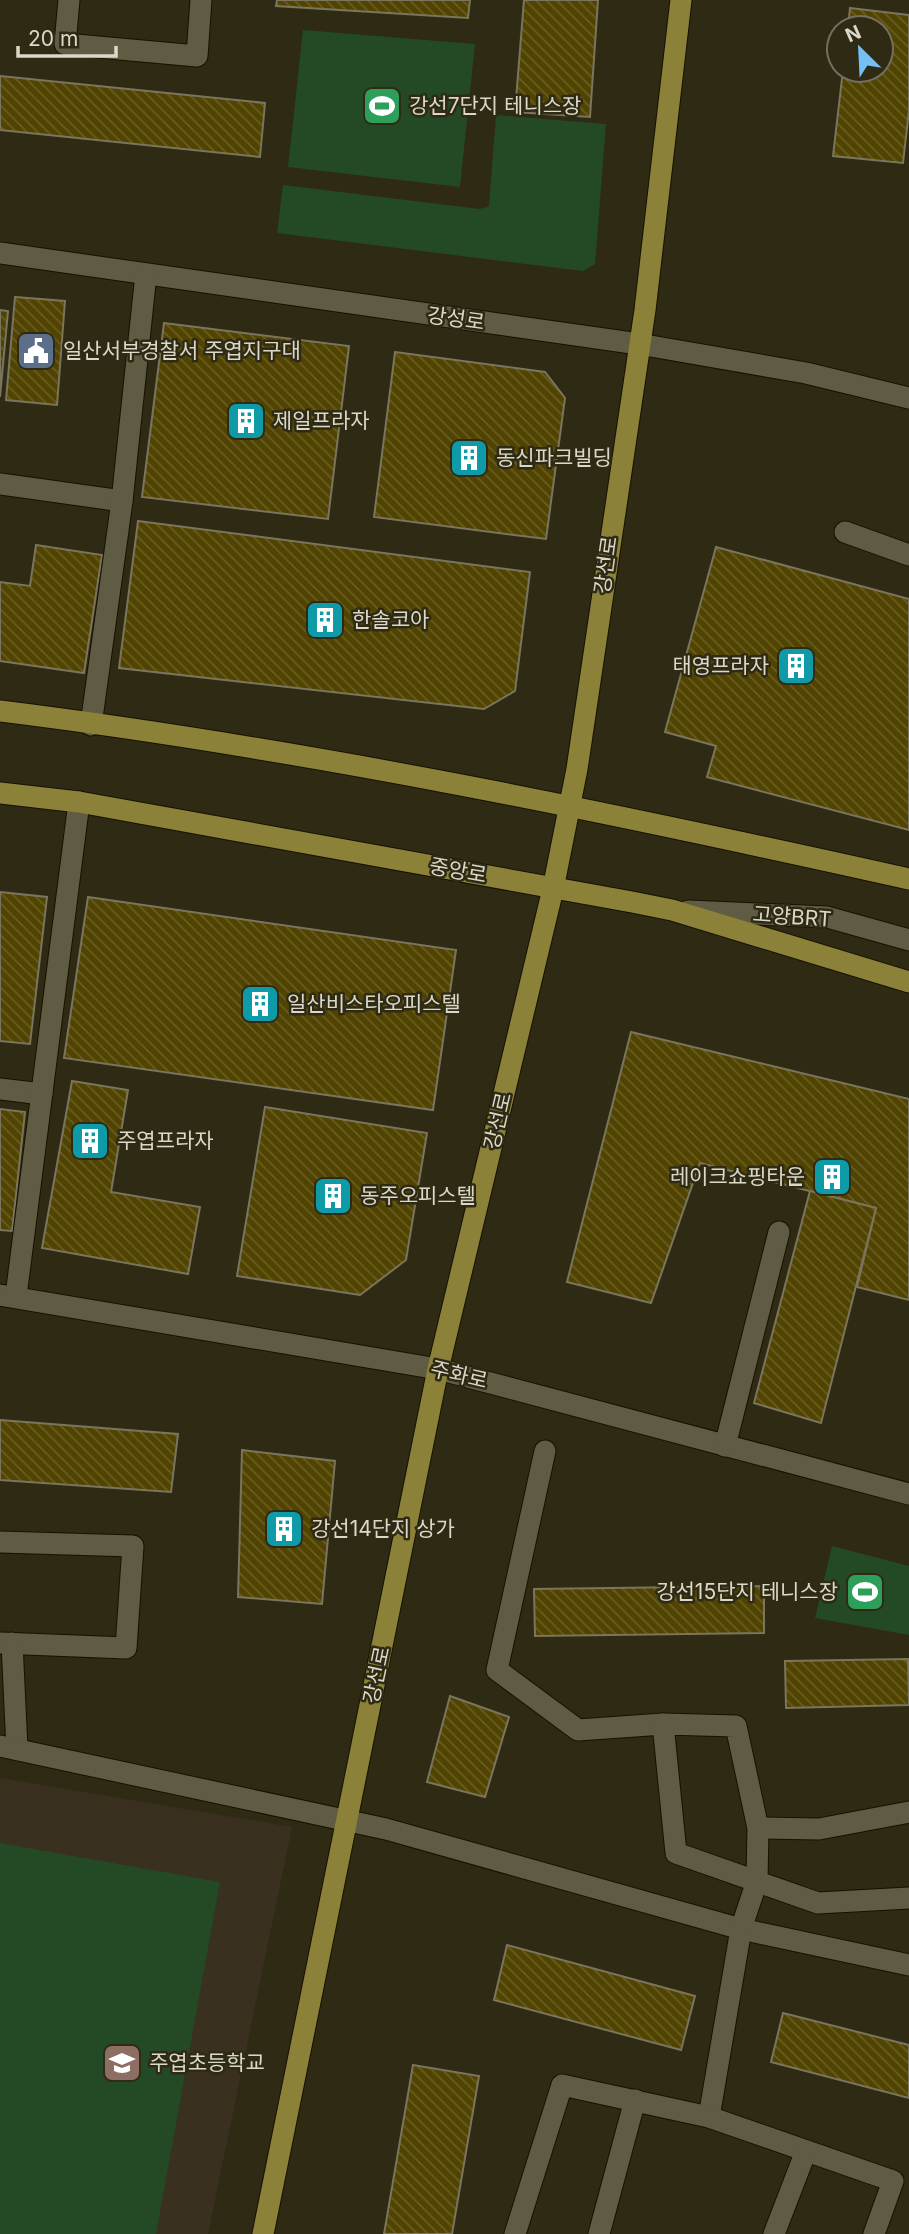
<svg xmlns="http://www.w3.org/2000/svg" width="909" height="2234" viewBox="0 0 909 2234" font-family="Inter,'Noto Sans KR',sans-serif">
	<defs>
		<pattern id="building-back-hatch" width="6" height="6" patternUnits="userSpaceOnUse" patternTransform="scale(1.75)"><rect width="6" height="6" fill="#514300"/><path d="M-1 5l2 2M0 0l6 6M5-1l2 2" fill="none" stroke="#695d24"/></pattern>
	</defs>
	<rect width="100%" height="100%" fill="#2f2a14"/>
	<!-- education -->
	<path fill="#393020" d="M0,1778L292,1827L208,2234H0Z"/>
	<!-- green -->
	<g fill="#234a24">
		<path d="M303,30L475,44L460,187L288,167Z"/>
		<path d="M496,115L606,124L595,264L583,271L277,233L283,185L480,209L489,206Z"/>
		<path d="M832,1546L909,1566V1635L815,1618Z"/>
		<path d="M0,1843L220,1882L156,2234H0Z"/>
	</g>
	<!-- building -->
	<g fill="url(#building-back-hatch)" stroke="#7a755c" stroke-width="2">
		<path d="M277,0H470L468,18L276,6Z"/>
		<path d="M524,0H598L590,117L515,112Z"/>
		<path d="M850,8L909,15V110L903,163L833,156L843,70H881V28H848Z"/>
		<path d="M0,76L265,103L260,157L0,130Z"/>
		<path d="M15,297L65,301L57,405L6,400Z"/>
		<path d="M0,310L8,311L0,397Z"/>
		<path d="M164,323L349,346L328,519L142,497Z"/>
		<path d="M395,352L545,372L565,398L546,539L374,517Z"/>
		<path d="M138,521L530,572L515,691L484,709L119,668Z"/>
		<path d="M36,545L102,555L84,673L0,661V582L30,586Z"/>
		<path d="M716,547L909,599V830L707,777L716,746L665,732Z"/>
		<path d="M0,892L47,897L30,1044L0,1041Z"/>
		<path d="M88,897L456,950L433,1110L64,1058Z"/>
		<path d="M631,1032L909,1099V1300L857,1287L876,1208L700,1163L651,1303L567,1282Z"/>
		<path d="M72,1081L128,1090L111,1192L200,1207L188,1274L42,1248Z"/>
		<path d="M265,1107L427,1133L406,1260L360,1295L237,1276Z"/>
		<path d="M0,1109L25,1112L12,1231L0,1230Z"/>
		<path d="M810,1191L876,1208L821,1423L754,1403Z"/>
		<path d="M0,1420L178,1434L171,1492L0,1480Z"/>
		<path d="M242,1450L335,1461L322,1604L238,1597Z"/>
		<path d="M764,1586V1633L535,1636L534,1589Z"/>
		<path d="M908,1659L909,1705L786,1708L785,1661Z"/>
		<path d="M450,1696L509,1717L485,1797L427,1782Z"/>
		<path d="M507,1945L695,1996L681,2050L494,2000Z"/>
		<path d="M783,2013L909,2045V2098L771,2062Z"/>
		<path d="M413,2065L479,2076L452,2234H384Z"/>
	</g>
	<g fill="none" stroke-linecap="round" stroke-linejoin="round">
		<defs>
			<g id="minor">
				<path d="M69,0L65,44L197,56L201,0"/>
				<path d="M0,253L639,344L806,373L909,398"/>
				<path d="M0,484L122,501"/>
				<path d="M845,532L909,555"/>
				<path d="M91,725L122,501L146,274"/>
				<path d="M688,911L827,917L909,940"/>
				<path d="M0,1089L42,1094"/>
				<path d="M0,1295L438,1369L909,1494"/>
				<path d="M16,1296L79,802"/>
				<path d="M725,1446L779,1232"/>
				<path d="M545,1451L497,1670L578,1730L663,1724"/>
				<path d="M0,1542L133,1546L126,1648L0,1643"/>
				<path d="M12,1643L17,1749"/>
				<path d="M0,1746L386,1829L741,1929L909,1965"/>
				<path d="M758,1828L819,1829L909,1812"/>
				<path d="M709,2117L741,1929L757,1881L758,1828L736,1726L663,1724L676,1853L818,1903L909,1898"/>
				<path d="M515,2234L562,2085L709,2117L893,2181L874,2234"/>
				<path d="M599,2234L635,2100"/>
				<path d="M774,2234L806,2151"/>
			</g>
			<g id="major">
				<path d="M0,711C306,749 608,812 909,879"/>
				<path d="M0,793L79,802L632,902L672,910L909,982"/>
				<path d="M263,2234L438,1369L553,889L577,769L645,310L681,0"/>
			</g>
		</defs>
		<!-- minor casing -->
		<use href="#minor" stroke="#171200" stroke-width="23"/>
		<!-- major casing -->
		<use href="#major" stroke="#171200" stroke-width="23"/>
		<!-- minor -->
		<use href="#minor" stroke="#605b43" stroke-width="21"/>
		<!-- major -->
		<use href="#major" stroke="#8b8139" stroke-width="21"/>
	</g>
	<!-- icons -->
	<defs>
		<symbol id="stadium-square" viewBox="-11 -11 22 22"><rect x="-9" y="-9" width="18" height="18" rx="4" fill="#2e9e5b" stroke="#2f2a14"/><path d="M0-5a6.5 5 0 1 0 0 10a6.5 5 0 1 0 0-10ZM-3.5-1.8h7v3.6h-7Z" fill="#fff"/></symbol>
		<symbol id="civic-square" viewBox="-11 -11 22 22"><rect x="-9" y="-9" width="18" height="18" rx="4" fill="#5c6f8a" stroke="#2f2a14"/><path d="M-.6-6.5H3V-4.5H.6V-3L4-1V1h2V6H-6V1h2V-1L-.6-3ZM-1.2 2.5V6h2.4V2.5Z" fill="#fff"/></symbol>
		<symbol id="building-square" viewBox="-11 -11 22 22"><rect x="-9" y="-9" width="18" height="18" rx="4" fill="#0f9aa8" stroke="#2f2a14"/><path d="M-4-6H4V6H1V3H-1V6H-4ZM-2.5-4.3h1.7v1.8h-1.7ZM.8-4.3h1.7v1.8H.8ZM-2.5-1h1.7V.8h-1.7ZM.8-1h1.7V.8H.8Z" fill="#fff"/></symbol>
		<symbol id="school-square" viewBox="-11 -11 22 22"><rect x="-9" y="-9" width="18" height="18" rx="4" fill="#8d6e63" stroke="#2f2a14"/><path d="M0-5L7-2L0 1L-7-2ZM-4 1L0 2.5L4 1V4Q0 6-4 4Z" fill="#fff"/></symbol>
	</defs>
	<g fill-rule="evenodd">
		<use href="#stadium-square" x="360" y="84" width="44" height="44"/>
		<use href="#civic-square" x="14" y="329" width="44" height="44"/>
		<use href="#building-square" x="224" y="399" width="44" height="44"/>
		<use href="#building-square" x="447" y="436" width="44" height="44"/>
		<use href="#building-square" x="303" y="598" width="44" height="44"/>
		<use href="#building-square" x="774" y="644" width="44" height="44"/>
		<use href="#building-square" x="238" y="982" width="44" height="44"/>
		<use href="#building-square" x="68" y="1119" width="44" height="44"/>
		<use href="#building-square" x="810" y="1155" width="44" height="44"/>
		<use href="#building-square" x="311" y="1174" width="44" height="44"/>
		<use href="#building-square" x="262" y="1507" width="44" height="44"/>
		<use href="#stadium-square" x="843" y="1570" width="44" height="44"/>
		<use href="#school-square" x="100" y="2041" width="44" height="44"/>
	</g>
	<g text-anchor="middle" stroke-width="5" stroke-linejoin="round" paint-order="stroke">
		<!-- poi labels -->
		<g font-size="21" fill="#dbd8ca" stroke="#2f2a14" text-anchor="start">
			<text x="409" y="113">강선7단지 테니스장</text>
			<text x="63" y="358">일산서부경찰서 주엽지구대</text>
			<text x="273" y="428">제일프라자</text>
			<text x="496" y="465">동신파크빌딩</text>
			<text x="352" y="627">한솔코아</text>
			<text x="769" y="673" text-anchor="end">태영프라자</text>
			<text x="287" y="1011">일산비스타오피스텔</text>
			<text x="117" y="1148">주엽프라자</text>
			<text x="805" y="1184" text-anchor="end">레이크쇼핑타운</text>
			<text x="360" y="1203">동주오피스텔</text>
			<text x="311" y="1536">강선14단지 상가</text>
			<text x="838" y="1599" text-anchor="end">강선15단지 테니스장</text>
			<text x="149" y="2070">주엽초등학교</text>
		</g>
		<!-- street labels -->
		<g font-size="21" fill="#dbd8ca" stroke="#2f2a14">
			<text transform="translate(456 319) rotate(8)" y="7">강성로</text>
			<text transform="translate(606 565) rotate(-82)" y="7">강선로</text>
			<text transform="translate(458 871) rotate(10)" y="7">중앙로</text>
			<text transform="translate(792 917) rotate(4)" y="7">고양BRT</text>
			<text transform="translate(498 1121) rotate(-77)" y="7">강선로</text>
			<text transform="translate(459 1375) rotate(13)" y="7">주화로</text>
			<text transform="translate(377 1675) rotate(-78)" y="7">강선로</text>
		</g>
	</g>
	<!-- north arrow -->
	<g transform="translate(860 49) rotate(336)"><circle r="33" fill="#2f2a14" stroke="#74705d" stroke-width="2"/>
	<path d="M0-5L12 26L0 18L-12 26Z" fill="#74c0f6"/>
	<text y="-10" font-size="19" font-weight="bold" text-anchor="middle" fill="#dbd8ca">N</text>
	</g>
	<!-- scale -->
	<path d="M18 46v10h98v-10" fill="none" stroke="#dbd8ca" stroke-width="3.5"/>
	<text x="28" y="46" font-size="21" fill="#dbd8ca" stroke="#2f2a14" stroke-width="5" paint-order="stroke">20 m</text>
</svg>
